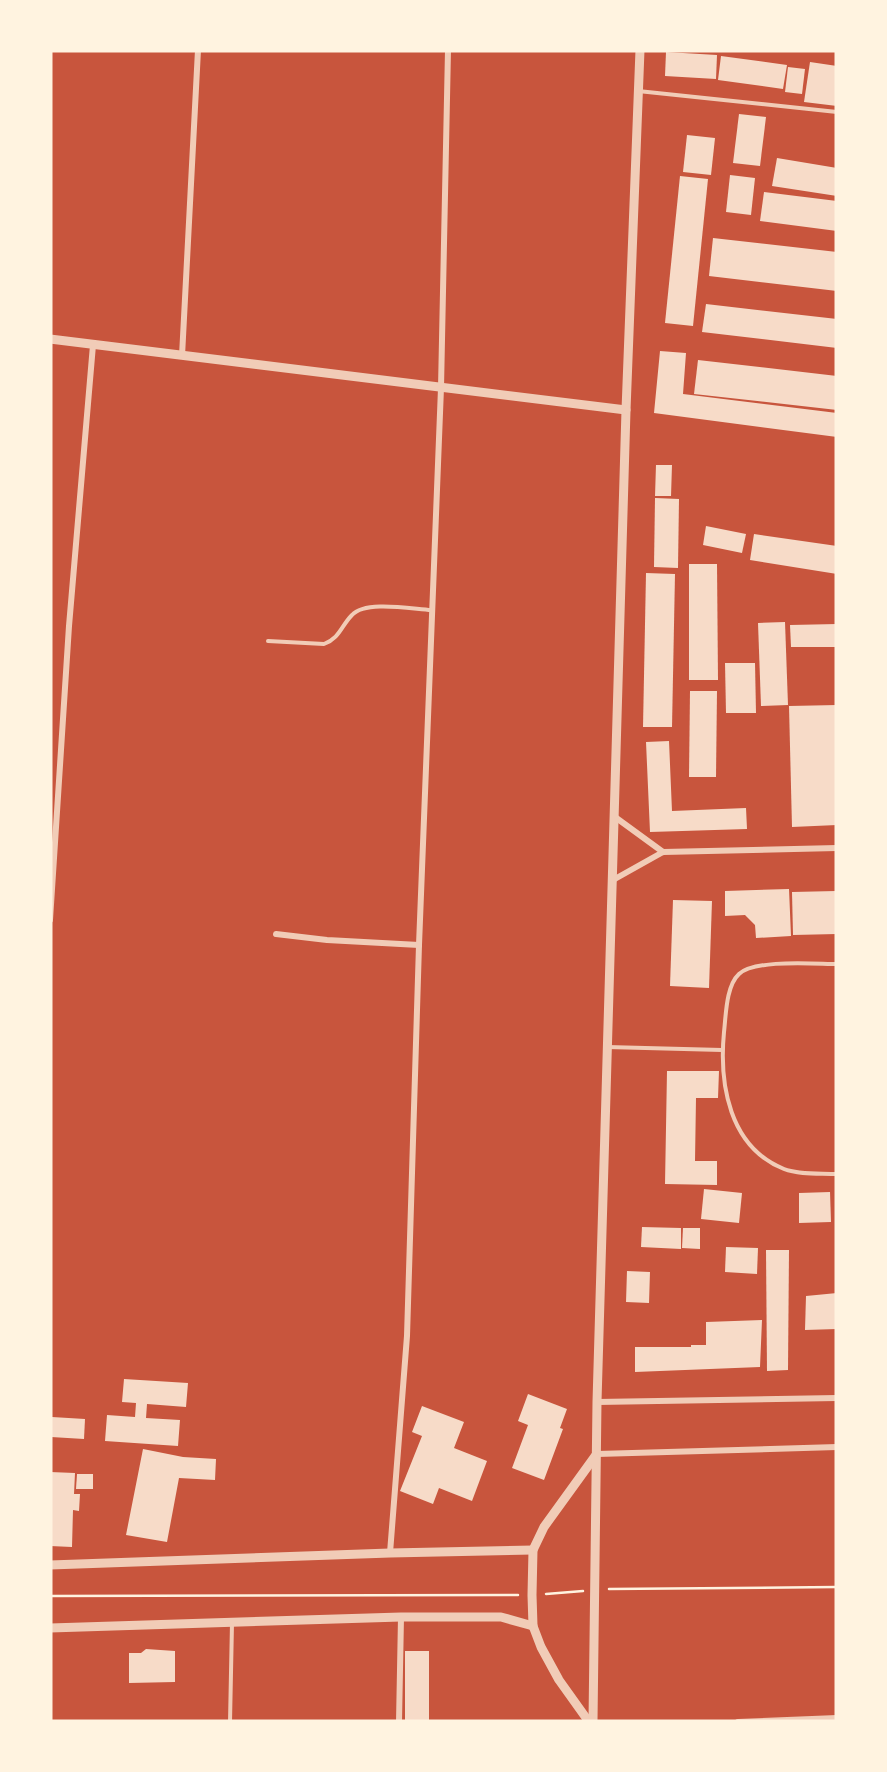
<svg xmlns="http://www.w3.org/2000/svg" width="887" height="1772" viewBox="0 0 887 1772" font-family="Raleway,sans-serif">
	<rect width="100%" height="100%" fill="#c8553d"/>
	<!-- building -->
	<g fill="#f7dbc8">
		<path d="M666,52L717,55L716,79L665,76Z"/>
		<path d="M721,56L787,65L783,89L718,80Z"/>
		<path d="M810,62L837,66V106L804,102Z"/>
		<path d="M788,67L805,69L802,94L785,92Z"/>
		<path d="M739,114L766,117L760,166L733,163Z"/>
		<path d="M687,135L715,138L711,175L683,172Z"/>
		<path d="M777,158L837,168V196L772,186Z"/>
		<path d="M730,175L755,178L751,215L726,212Z"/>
		<path d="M680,176L708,179L693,326L665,323Z"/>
		<path d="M764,192L837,201V231L760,221Z"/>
		<path d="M713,238L837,252V291L709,276Z"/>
		<path d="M706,304L837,319V348L702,332Z"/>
		<path d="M660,351L686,353L683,394L837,413V437L654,413Z"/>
		<path d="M698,360L837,376V410L694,394Z"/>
		<path d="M656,465H672L671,496H655Z"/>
		<path d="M655,498L679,499L678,568L654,567Z"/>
		<path d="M706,526L746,534L742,553L703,545Z"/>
		<path d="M754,534L837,546V574L750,560Z"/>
		<path d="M689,564H717L718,680H689Z"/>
		<path d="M646,573L675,574L672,727H643Z"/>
		<path d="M785,622L788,705L761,706L758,623Z"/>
		<path d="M837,624V647H791L790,625Z"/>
		<path d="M725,663H755L756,713H726Z"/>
		<path d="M690,691H717L716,777H689Z"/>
		<path d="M837,705V825L792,827L789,706Z"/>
		<path d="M669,741L672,811L746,808L747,829L650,832L646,742Z"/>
		<path d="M789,889L791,936L756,938L755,925L745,915L725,916V891Z"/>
		<path d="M836,891L837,934L793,935L792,892Z"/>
		<path d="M673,900L712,901L709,988L670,986Z"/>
		<path d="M667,1071H719L718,1098H696L695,1161H717V1185L665,1184Z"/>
		<path d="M704,1189L742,1193L739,1223L701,1219Z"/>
		<path d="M830,1192L831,1222L799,1223V1193Z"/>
		<path d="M642,1227L681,1228V1249L641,1247Z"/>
		<path d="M683,1228H700V1249L682,1248Z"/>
		<path d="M726,1247L758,1248L757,1274L725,1272Z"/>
		<path d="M766,1250H789L788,1370L767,1371Z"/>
		<path d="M627,1271L650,1272L649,1303L626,1302Z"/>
		<path d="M837,1293V1329L805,1330L806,1296Z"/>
		<path d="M762,1320L760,1367L635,1372V1347H691V1345H706V1322Z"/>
		<path d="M124,1379L188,1383L186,1407L147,1404L146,1418L180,1420L178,1446L105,1441L107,1415L135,1417L136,1403L122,1402Z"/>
		<path d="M528,1394L567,1409L560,1428L563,1429L544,1480L512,1468L528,1425L518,1421Z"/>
		<path d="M422,1406L464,1422L454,1448L487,1461L472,1501L439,1488L433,1504L400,1491L422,1436L412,1432Z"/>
		<path d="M52,1417L85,1419L84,1439L51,1437Z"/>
		<path d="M143,1449L183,1457L216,1459L215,1480L179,1478L167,1542L126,1535Z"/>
		<path d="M50,1472L75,1473L74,1494H80L79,1511L73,1510L72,1547L50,1546Z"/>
		<path d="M77,1474H93V1489H76Z"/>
		<path d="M146,1649L175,1651V1682L129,1683V1653H141Z"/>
		<rect x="405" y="1651" width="24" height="71"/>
	</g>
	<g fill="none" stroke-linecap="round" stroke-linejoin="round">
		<!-- path -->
		<g stroke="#fff3e0" stroke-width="2.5">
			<path d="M609,1589L837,1587"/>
			<path d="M546,1594L583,1591"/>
			<path d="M50,1596L518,1595"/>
		</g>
		<!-- service -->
		<g stroke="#f1ccb7" stroke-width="4">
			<path d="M638,91L837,112"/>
			<path d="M268,641L324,644C340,638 341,626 352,615C365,600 412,609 431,610"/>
			<path d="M837,964C815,964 755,959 739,974C726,986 726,1015 724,1032C719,1084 729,1147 784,1169C800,1175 820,1173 837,1174"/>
			<path d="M607,1047L722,1050"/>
			<path d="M230,1722L232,1623"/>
		</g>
		<!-- minor -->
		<g stroke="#f1ccb7" stroke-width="6">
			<path d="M182,356L198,50"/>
			<path d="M615,817L663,852"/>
			<path d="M613,880L663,852L837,848"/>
			<path d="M50,920L69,626L93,345"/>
			<path d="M276,934L327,940L419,945"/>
			<path d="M597,1402L837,1398"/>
			<path d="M597,1454L837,1447"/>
			<path d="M390,1553L407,1336L419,945L441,388L448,50"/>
			<path d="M399,1722L401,1617"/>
			<path d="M738,1722L837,1718"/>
		</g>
		<!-- tertiary -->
		<g stroke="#f1ccb7" stroke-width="9">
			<path d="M50,339L626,410"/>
			<path d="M50,1565L390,1553L533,1550"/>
			<path d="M50,1628L401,1617H501L533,1626"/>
			<path d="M589,1722L559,1680L541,1647L533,1626L532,1595L533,1550L544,1527L596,1455"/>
			<path d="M593,1722L597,1402L626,410L640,50"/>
		</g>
	</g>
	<!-- border -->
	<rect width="887" height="1772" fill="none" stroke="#fff3e0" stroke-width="105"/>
</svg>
